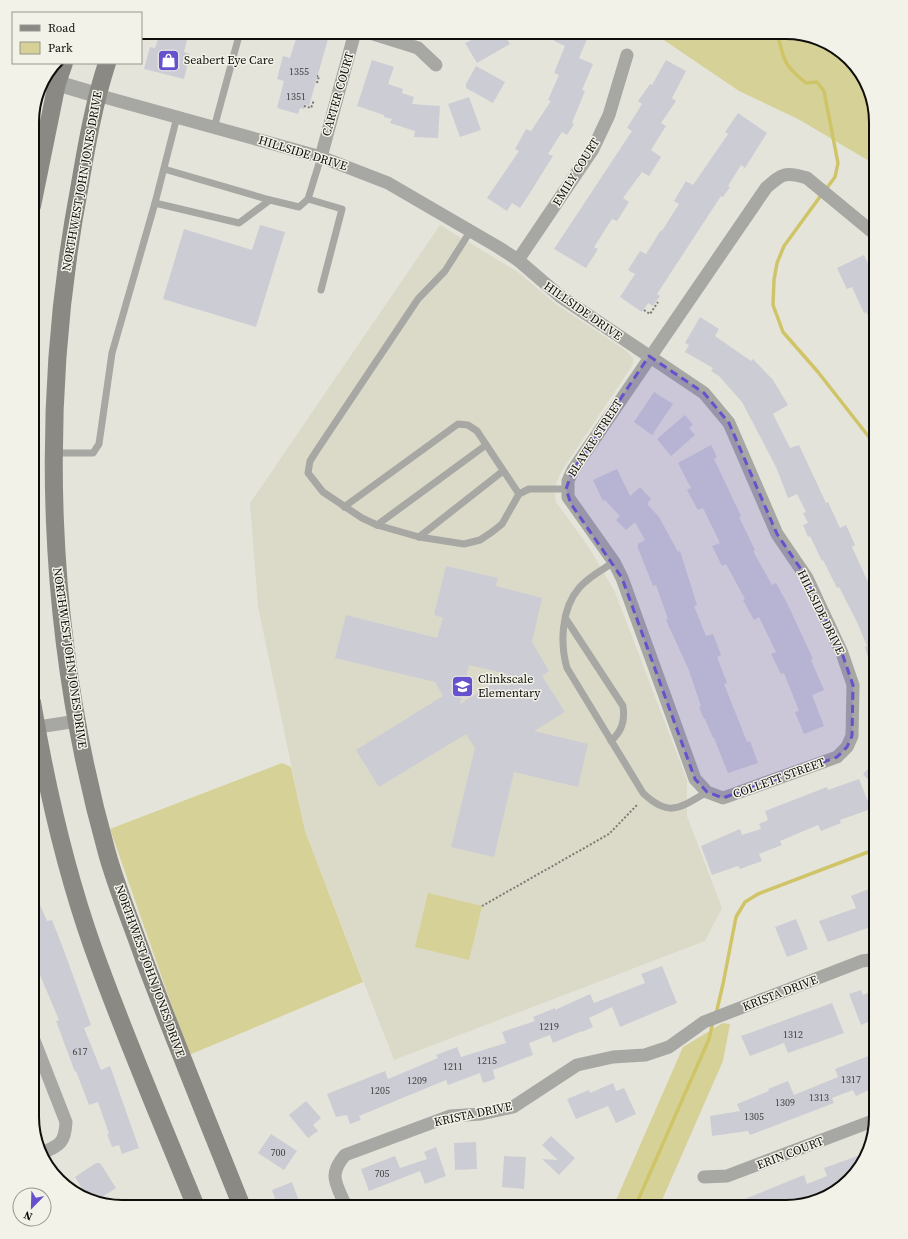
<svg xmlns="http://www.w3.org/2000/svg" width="908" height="1239" viewBox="0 0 908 1239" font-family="'Source Serif 4',serif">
	<rect width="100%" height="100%" fill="#e5e4db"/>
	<!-- built -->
	<path fill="#dbdac9" d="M440,225L518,272L556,304L625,350L633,358V364L630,369L561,472L555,487V496L556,502L588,546L615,592L687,780V816L722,908L705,941L394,1060L305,831L258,607L250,503Z"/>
	<!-- green -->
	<g fill="#d6d196">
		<path d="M652,32H792L831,44L864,77L876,122V165L798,119L739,91Z"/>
		<path d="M282,763L291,767L305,831L363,982L189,1055L110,829Z"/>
		<path d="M428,893L482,906L469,960L415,947Z"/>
		<path d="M723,1023L730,1024L723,1061L659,1207H613L683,1047Z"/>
	</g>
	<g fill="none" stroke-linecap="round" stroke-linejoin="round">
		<!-- stream -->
		<g stroke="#cfc568" stroke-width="3.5">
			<path d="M777,32C784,59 782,64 806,83L817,82L824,91L838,163L835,177L826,189"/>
			<path d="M822,194L784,246L777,263L774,280L773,305L783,332L818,372L876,446"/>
			<path d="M716,1014L723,984L736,917L745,902L758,894L876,849"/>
			<path d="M635,1207L709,1039L713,1022"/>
		</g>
	</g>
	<!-- building -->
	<g fill="#ccccd5" fill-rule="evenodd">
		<path d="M160,32H189L184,52L190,54L184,79L144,69L150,47L155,48Z"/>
		<path d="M298,32H330L309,106L305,104L304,109L300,108L298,114L277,108L284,81L277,79L283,56L290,58Z"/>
		<path d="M461,32H503L510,44L477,63L465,43L475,38Z"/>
		<path d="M557,32H590L579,58L593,64L582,90L585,91L572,123L574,124L567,135L562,132L548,154L553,156L528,196L520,208L512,203L507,211L487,198L519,151L515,149L526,129L531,131L551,101L548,100L559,75L554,73L565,46L554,41Z"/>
		<path d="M372,60L394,67L388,84L403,89L402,93L414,97L412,104L440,106L438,138L414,137L415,131L390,123L392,119L384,117V115L357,106Z"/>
		<path d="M666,60L686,71L672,98L676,101L661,123L666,126L651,150L661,157L649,176L642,172L623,198L629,202L617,221L612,219L594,247L598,249L586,268L554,249L632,131L627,128L642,104L638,101L650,84L652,85Z"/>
		<path d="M476,66L505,82L493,103L466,88V84Z"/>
		<path d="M469,97L481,130L460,137L448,104Z"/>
		<path d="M738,113L767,133L745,168L741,165L728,186L730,187L723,197L721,196L657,294L660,296L653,306L648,303L642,312L620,297L635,274L628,270L640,251L646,254L661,230L662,231L679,204L674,201L686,181L693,185L728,134L725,132Z"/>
		<path d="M260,225L285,232L256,327L163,299L184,229L252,250Z"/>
		<path d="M864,255L876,281V330L866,312L864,313L852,287L847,289L837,268Z"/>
		<path d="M700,317L719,329L715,336L751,361L753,359L773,380L788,405L773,414L790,448L799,445L826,503L828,502L840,528L846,525L855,545L852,547L869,584L876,580V676H873L865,647L867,646L857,622L839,587L837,588L823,560L822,561L810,536L808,537L803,525L808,523L803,513L806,512L797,494L788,498L776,467L742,402L719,376L711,371L713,368L685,352L689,345L685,343Z"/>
		<path d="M654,392L673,404L652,435L634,422Z"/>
		<path d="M685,415L693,425L689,428L695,435L671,456L657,439Z"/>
		<path d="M711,445L717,457L714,459L741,516L739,517L755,550L753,551L772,585L776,583L787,603L813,659L811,660L824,690L812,695L824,726L804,734L795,712L799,711L784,673L781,674L771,654L776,652L759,617L754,620L743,600L745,599L726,564L722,566L712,546L720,543L703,508L698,510L687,490L691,488L678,463Z"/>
		<path d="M617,469L630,496L640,487L651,499L647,504L659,517L678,552L680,551L697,605L694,606L706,636L713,634L721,655L717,657L727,683L724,684L747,742L750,741L758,763L728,773L714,738H713L705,719H704L699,707L701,706L688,668L666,620L668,619L656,585L653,586L638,548V544L645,540L635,522L626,530L616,520L620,516L605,500L603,501L593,480Z"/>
		<path d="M446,566L498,578L496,586L542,598L532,642L549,671L542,676L565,712L534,731L588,744L578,787L514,772L494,857L451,847L475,748L466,734L379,787L356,750L443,696L435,682L335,658L346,615L437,638L443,618L434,615ZM469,665L508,674L460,704Z"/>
		<path d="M876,761V788L863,774Z"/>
		<path d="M859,779L871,809L840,820L841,823L821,831L818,825L780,841L782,845L759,854L762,861L740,869L738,866L712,875L701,846L740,829L742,835L761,829L759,824L768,820L765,811L827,787L828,790Z"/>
		<path d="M32,886L47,921L52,920L63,948L91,1025L84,1028L101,1070L110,1066L139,1148L122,1154L119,1145L112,1147L107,1134H109L98,1102L89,1105L76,1071L75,1072L56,1021L59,1020L32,956Z"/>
		<path d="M871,888L876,900V925L828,942L819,921L856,908L851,896Z"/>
		<path d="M796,919L808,949L787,957L775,927Z"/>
		<path d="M662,966L677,1003L620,1027L612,1007L589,1018L593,1027L582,1032V1031L553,1043L550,1035L529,1043L533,1055L493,1070L495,1079L483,1083L480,1073L448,1085L446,1080L359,1116L361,1120L350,1124L347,1115L336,1117L327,1094L385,1071L388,1079L438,1058L436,1055L457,1047L461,1057L506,1043L502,1032L535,1021L533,1017L555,1008V1010L590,994L594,1003L645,983L641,974Z"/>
		<path d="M861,990L863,995L872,991L876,1002V1019L861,1025L849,994Z"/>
		<path d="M832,1003L844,1033L788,1053L784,1043L750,1056L741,1036Z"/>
		<path d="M876,1053V1087L856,1096L853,1090L832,1098L834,1103L750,1135L748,1131L712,1136L710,1116L740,1111L737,1104L769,1091L768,1089L788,1081L794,1095L838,1077L835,1069Z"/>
		<path d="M613,1083L616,1091L624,1088L636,1114L616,1123L608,1106L576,1119L567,1099L589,1090L590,1093Z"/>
		<path d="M306,1101L321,1118L313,1125L318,1131L308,1138L289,1115Z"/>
		<path d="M271,1134L297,1151L284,1170L258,1153Z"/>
		<path d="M551,1136L575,1158L559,1175L542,1159L558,1160L542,1145Z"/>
		<path d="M476,1142L477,1169L455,1170L454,1143Z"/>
		<path d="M436,1147L446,1176L425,1184L420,1171L369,1191L361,1169L395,1156L400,1168L427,1159L424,1152Z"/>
		<path d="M866,1153L864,1162L831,1195L801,1203L800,1200L783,1207H725L804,1175L807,1184L827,1176L824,1168Z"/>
		<path d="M504,1156L526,1157L524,1189L502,1187Z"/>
		<path d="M96,1163H100L116,1188L96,1201L88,1198L75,1177Z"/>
		<path d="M292,1182L300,1204L293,1207H278L272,1190Z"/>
	</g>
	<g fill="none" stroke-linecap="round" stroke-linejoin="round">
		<!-- path -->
		<g stroke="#7a7973" stroke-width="2" stroke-dasharray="2 2" stroke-linecap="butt">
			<path d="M317,83L319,76H317"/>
			<path d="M304,106L311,108L314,100"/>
			<path d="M644,310L650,314L658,302"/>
			<path d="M482,906L609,834L637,805"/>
		</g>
		<!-- service -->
		<g stroke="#a7a7a3" stroke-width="7">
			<path d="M214,128L240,32"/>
			<path d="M164,169L270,200"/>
			<path d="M308,199L342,209L321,290"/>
			<path d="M155,203L239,223L270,200L299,207L308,199L321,157"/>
			<path d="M471,230L445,271L418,299L317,450L310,461L308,473L323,492L362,518L377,525L419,537L464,544L480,540L492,532L502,524L519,494L529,489H566"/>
			<path d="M55,453H93L99,444L112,353L155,203L177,117"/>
			<path d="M344,507L458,424L468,425L477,431L519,494"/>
			<path d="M377,525L486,445"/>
			<path d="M419,537L503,471"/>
			<path d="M614,562C602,570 588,577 579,588C561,609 560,644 567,668L643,793C669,818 680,808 707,792"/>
			<path d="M566,619L623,706C625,721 622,731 611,741"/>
		</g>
		<!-- minor -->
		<g stroke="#a7a7a3" stroke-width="13">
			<path d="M367,32L418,48L436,65"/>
			<path d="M97,95L321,157L388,183L498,247L518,260L561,297L704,393L729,423L777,534L807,578L842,653L853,685L852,736L847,747L837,757L723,798L707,792L695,779L622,578L614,562L568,497V481L573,470L766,188C782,174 785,171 807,178L876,235"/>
			<path d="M321,157L355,32"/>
			<path d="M518,260L593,149L609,115L627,55"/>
			<path d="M32,728L77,721"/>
			<path d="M32,1035L66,1122C65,1143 60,1145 42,1153"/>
			<path d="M704,1177L727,1176L875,1120"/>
			<path d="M346,1207C337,1184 327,1176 345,1155L450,1116L481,1114L513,1107L577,1065L613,1057L645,1055L669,1047L704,1022L862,961L876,959"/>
		</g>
		<!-- tertiary -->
		<path stroke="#a7a7a3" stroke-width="16" d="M43,79L97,95"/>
		<!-- secondary -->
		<g stroke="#8a8983" stroke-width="18">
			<path d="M107,63C94,103 87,143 80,184C38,405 46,636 107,853C117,889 132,924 144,959C175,1042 209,1124 242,1207"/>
			<path d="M32,206L57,83L64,63"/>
			<path d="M32,702C46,785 65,869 93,948C124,1035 161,1121 196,1207"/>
		</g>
	</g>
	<!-- marked area -->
	<path fill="#6552cc" fill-opacity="0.2" stroke="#6552cc" stroke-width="3" stroke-dasharray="8 5" stroke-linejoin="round" d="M649,356L704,393L729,423L777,534L807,578L842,653L853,685L852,736L847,747L837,757L723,798L707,792L695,779L622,578L571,504L566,489L573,470Z"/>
	<!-- icons -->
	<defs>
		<symbol id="shop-square" viewBox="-11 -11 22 22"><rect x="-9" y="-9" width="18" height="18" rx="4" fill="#6552cc" stroke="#f2f2e8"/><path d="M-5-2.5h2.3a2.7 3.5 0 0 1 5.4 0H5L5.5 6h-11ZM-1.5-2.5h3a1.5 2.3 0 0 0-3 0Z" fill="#fff"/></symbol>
		<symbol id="school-square" viewBox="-11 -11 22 22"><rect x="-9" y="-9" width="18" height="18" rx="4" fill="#6552cc" stroke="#f2f2e8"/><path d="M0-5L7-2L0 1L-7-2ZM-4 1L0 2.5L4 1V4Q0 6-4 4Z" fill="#fff"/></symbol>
	</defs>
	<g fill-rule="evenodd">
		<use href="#shop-square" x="156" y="48" width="25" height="25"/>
		<use href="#school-square" x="450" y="674" width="25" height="25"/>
	</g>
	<g text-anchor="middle" stroke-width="3" stroke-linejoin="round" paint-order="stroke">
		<!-- number labels -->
		<g font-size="10" fill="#3e3e3e">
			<text x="299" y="75">1355</text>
			<text x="296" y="100">1351</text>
			<text x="549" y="1030">1219</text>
			<text x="793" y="1038">1312</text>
			<text x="80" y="1055">617</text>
			<text x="487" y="1064">1215</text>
			<text x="453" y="1070">1211</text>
			<text x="851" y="1083">1317</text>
			<text x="417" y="1084">1209</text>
			<text x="380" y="1094">1205</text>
			<text x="819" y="1101">1313</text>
			<text x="785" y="1106">1309</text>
			<text x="754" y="1120">1305</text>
			<text x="278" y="1156">700</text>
			<text x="382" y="1177">705</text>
		</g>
		<!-- poi labels -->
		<g font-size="12" fill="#0f0e0b" stroke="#f2f2e8" text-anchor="start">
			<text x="184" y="64">Seabert Eye Care</text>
			<text x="478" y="683">Clinkscale<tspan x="478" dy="14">Elementary</tspan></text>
		</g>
		<!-- street labels -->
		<g font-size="12" fill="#0f0e0b" stroke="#f2f2e8">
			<text transform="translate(338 94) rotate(-74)" y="4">CARTER COURT</text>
			<text transform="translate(303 153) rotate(17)" y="4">HILLSIDE DRIVE</text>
			<text transform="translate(576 172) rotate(-58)" y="4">EMILY COURT</text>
			<text transform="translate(82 181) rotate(-80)" y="4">NORTHWEST JOHN JONES DRIVE</text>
			<text transform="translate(583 311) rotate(35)" y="4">HILLSIDE DRIVE</text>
			<text transform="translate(595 438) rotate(-57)" y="4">BLAYKE STREET</text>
			<text transform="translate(821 612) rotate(64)" y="4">HILLSIDE DRIVE</text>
			<text transform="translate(70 658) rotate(82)" y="4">NORTHWEST JOHN JONES DRIVE</text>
			<text transform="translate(779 778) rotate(-20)" y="4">COLLETT STREET</text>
			<text transform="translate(150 971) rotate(70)" y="4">NORTHWEST JOHN JONES DRIVE</text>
			<text transform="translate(780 993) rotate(-21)" y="4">KRISTA DRIVE</text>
			<text transform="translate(473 1114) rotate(-12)" y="4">KRISTA DRIVE</text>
			<text transform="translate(790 1153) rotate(-21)" y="4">ERIN COURT</text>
		</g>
	</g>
	<!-- crop -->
	<path d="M0 0H908V1239H0ZM122 39H786A83 83 0 0 1 869 122V1117A83 83 0 0 1 786 1200H122A83 83 0 0 1 39 1117V122A83 83 0 0 1 122 39Z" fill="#f2f2e8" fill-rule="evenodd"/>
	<path fill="none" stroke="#0f0e0b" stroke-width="2" d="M122 39H786A83 83 0 0 1 869 122V1117A83 83 0 0 1 786 1200H122A83 83 0 0 1 39 1117V122A83 83 0 0 1 122 39Z"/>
	<!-- legend -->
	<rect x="12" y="12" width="130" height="52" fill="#f2f2e8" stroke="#979790"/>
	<rect x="20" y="25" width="20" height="6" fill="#8a8983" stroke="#979790"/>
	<text x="48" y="32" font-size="12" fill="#0f0e0b">Road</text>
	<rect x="20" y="42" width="20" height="12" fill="#d6d196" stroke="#979790"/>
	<text x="48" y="52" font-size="12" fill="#0f0e0b">Park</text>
	<!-- north arrow -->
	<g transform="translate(32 1207) rotate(203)"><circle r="19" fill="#f2f2e8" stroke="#979790"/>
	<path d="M0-3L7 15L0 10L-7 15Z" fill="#6552cc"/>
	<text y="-6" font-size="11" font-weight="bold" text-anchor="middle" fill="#0f0e0b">N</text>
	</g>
</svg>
